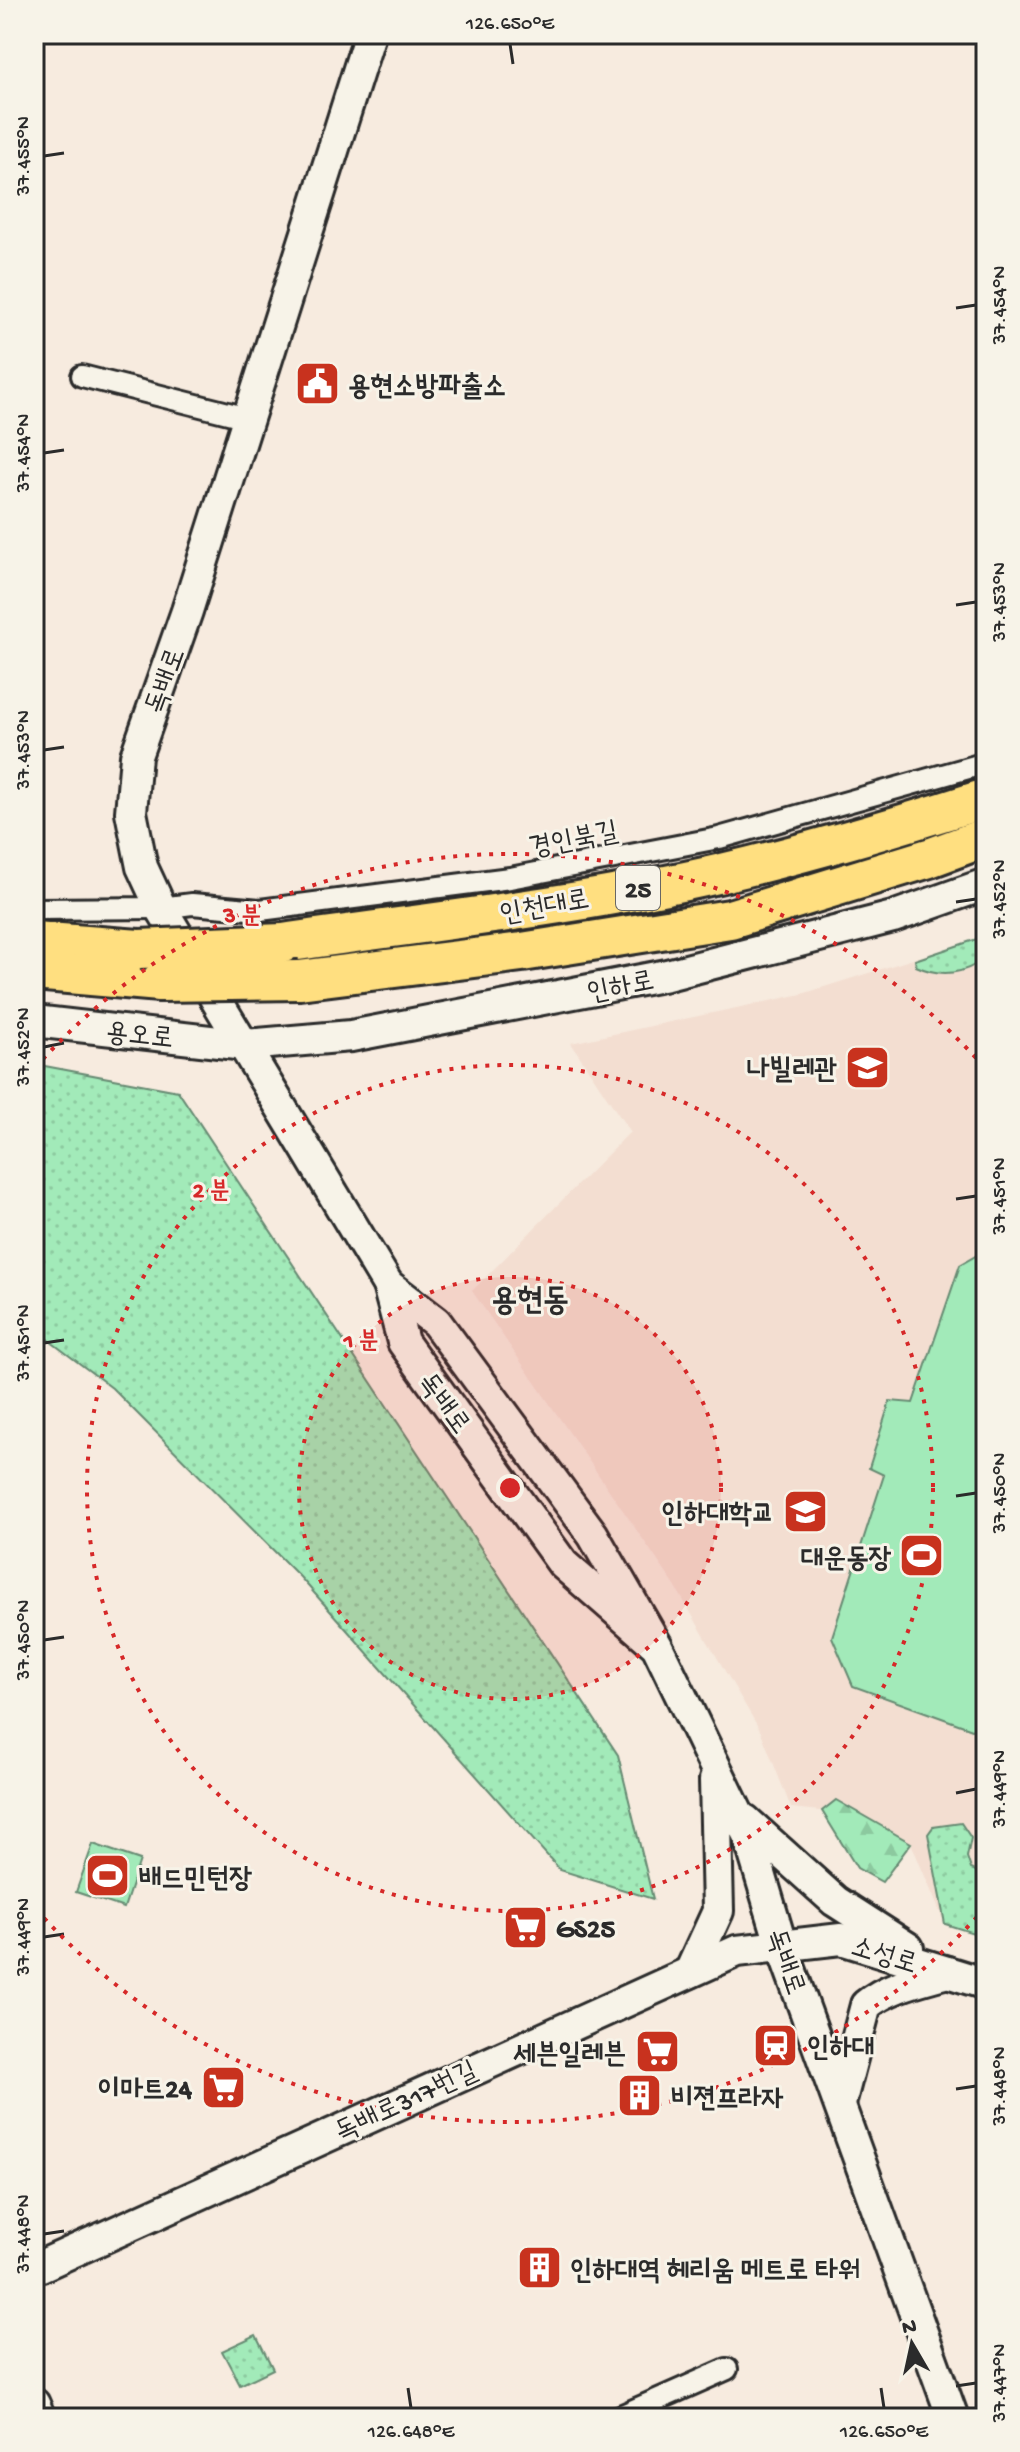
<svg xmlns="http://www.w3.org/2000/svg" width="1020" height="2452" viewBox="0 0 1020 2452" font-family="'Gochi Hand','Poor Story',sans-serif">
	<defs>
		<pattern id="grass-dots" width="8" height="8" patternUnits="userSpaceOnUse" patternTransform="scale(2)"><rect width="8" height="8" fill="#a2eab9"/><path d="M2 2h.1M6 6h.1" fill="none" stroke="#8cc99f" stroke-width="1.8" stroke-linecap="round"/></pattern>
		<pattern id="forest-firs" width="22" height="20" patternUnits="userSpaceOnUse" patternTransform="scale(2)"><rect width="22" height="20" fill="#a2eab9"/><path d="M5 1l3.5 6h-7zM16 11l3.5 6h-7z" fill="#8cc99f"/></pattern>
	</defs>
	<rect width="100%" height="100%" fill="#f7ebdf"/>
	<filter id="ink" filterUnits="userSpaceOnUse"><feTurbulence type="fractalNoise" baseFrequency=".0125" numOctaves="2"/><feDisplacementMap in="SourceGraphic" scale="16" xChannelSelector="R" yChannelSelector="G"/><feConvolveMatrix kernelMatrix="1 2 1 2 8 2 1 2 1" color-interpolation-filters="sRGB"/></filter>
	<g filter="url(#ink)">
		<!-- built -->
		<path fill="#f3ded1" d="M986,936V1937L945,1924L911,1843L836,1801L820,1811L791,1808L761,1732L675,1586L472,1291L630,1132L571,1043L802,994Z"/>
		<!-- grass -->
		<g fill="url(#grass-dots)" stroke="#668a72" stroke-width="2">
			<path d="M986,936V958C964,974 942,978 916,966L915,960Z"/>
			<path d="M34,1064L178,1091L618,1755L653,1899L560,1870L300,1577L112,1388L34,1329Z"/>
			<path d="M961,1823L971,1838L967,1857L971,1869L986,1875V1937L945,1924L928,1834L933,1827Z"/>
			<path d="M256,2335L273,2369L240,2385L222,2351Z"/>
		</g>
		<!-- forest -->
		<path fill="url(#forest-firs)" stroke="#668a72" stroke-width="2" d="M836,1800L911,1843L882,1882L857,1868L822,1811Z"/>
		<!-- garden -->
		<g fill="#a2eab9" stroke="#668a72" stroke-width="2">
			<path d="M986,1250V1734L853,1686L832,1637L884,1475L869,1468L890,1401L913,1403L960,1265Z"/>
			<path d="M93,1844L140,1860L124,1908L76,1892Z"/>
		</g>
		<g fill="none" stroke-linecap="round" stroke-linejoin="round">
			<defs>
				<g id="street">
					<path d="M82,376L248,418"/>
					<path d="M34,909L161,908L192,904L260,910L510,878L719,838L986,763"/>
					<path d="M616,2418L727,2369"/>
				</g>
				<g id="secondary">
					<path d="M370,34L187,611L136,756L131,812L142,867L161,908L388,1285"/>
					<path d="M34,1021L245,1045L351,1036L667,975L893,917L986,884"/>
					<path d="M657,1646L563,1564L403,1342L388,1285L436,1322L593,1535L657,1646L749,1837L781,1944L953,2418"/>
					<path d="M745,1820L835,1901L908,1948"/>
					<path d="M690,1972L718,1911L715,1780"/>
					<path d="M840,2104L866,2005C889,1986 920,1980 947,1972"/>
					<path d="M34,2269L737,1951L841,1939L986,1984"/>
					<path d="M34,2404L40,2418"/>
				</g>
				<g id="highway">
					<path d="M34,941L139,949"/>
					<path d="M283,943C428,922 580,906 722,873C811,852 899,826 986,798"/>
					<path d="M34,971L160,982"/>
					<path d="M299,980L522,952L730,919L929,858L986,837"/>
				</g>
			</defs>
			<!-- street casing -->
			<use href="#street" stroke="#2b2b2b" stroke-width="26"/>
			<!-- secondary casing -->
			<use href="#secondary" stroke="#2b2b2b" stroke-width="36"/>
			<!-- highway casing -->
			<use href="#highway" stroke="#2b2b2b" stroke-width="44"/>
			<!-- street -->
			<use href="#street" stroke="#f7f3e8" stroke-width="20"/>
			<!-- secondary -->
			<use href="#secondary" stroke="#f7f3e8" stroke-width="30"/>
			<!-- highway -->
			<use href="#highway" stroke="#ffdf80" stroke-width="38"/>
			<defs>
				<g id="highway-bridge">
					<path d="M139,949L283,943"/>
					<path d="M160,982L299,980"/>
				</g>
			</defs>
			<!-- highway-bridge casing -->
			<use href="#highway-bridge" stroke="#2b2b2b" stroke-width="44" stroke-linecap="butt"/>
			<!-- highway-bridge -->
			<use href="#highway-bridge" stroke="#ffdf80" stroke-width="38"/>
		</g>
	</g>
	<!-- ticks -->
	<path fill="none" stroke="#2b2b2b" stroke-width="3" d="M510,44L513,64M44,156L64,153M956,308L976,305M44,453L64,450M956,605L976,602M44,750L64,747M956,902L976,899M44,1047L64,1043M956,1199L976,1196M44,1343L64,1340M956,1496L976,1493M44,1640L64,1637M956,1793L976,1789M44,1937L64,1934M956,2089L976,2086M44,2234L64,2231M956,2386L976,2383M408,2388L411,2408M881,2388L884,2408"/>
	<!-- distance rings -->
	<circle cx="510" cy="1488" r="211" fill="#d62828" fill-opacity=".12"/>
	<g fill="none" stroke="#d62828" stroke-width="4" stroke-dasharray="4 8">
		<circle cx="510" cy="1488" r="211"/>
		<circle cx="510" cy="1488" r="423"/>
		<path d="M985 1908A634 634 0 0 1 35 1908M35 1068A634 634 0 0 1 985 1068"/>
	</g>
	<!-- icons -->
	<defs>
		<symbol id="civic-square" viewBox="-11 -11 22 22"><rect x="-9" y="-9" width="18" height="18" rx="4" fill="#c8321e" stroke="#f7f3e8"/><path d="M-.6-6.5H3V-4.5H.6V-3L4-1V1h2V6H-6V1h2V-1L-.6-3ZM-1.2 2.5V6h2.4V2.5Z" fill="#fff"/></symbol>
		<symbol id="university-square" viewBox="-11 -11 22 22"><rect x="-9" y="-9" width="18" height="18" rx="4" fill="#c8321e" stroke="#f7f3e8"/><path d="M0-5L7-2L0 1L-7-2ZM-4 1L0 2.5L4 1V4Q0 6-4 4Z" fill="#fff"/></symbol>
		<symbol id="stadium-square" viewBox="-11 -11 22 22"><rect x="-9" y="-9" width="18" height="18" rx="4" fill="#c8321e" stroke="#f7f3e8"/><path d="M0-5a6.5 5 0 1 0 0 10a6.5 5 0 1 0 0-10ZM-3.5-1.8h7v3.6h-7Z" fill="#fff"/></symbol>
		<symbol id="supermarket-square" viewBox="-11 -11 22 22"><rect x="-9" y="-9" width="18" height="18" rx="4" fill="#c8321e" stroke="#f7f3e8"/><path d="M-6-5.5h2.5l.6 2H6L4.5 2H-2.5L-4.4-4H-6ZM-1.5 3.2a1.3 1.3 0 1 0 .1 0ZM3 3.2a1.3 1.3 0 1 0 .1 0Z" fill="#fff"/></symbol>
		<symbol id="station-square" viewBox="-11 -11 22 22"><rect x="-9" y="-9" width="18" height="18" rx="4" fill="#c8321e" stroke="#f7f3e8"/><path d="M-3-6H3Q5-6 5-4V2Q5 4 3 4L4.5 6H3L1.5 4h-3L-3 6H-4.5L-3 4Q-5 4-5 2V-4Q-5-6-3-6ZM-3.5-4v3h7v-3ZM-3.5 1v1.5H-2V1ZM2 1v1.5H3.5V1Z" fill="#fff"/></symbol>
		<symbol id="building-square" viewBox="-11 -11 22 22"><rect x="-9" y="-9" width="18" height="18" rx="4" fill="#c8321e" stroke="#f7f3e8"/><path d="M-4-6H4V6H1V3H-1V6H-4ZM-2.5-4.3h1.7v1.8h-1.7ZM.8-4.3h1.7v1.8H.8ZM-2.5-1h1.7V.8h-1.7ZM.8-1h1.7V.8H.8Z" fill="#fff"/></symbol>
	</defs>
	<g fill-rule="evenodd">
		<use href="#civic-square" x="292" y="358" width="51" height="51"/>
		<use href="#university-square" x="842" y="1042" width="51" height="51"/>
		<use href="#university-square" x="780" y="1486" width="51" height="51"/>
		<use href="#stadium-square" x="896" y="1530" width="51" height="51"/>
		<use href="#stadium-square" x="82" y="1850" width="51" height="51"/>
		<use href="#supermarket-square" x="500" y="1902" width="51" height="51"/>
		<use href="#station-square" x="750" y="2020" width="51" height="51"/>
		<use href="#supermarket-square" x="632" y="2026" width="51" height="51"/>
		<use href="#supermarket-square" x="198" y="2062" width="51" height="51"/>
		<use href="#building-square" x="614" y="2070" width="51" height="51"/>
		<use href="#building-square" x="514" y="2242" width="51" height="51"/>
	</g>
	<g text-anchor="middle" stroke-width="6" stroke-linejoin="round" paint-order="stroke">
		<!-- shield labels -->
		<rect fill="#f7f3e8" stroke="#686764" stroke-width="2" x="616" y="866" width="44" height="44" rx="6"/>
		<g font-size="26" font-weight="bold" fill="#2b2b2b">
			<text x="638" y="897">25</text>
		</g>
		<!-- poi labels -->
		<g font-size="28" font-weight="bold" fill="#2b2b2b" stroke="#f7f3e8" text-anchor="start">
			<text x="348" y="394">용현소방파출소</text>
			<text x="837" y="1077" text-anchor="end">나빌레관</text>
			<text x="774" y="1521" text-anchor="end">인하대학교</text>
			<text x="891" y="1566" text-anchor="end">대운동장</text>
			<text x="139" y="1886">배드민턴장</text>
			<text x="556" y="1937">GS25</text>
			<text x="807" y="2055">인하대</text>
			<text x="626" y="2062" text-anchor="end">세븐일레븐</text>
			<text x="192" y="2097" text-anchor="end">이마트24</text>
			<text x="671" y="2106">비젼프라자</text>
			<text x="570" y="2278">인하대역 헤리움 메트로 타워</text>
		</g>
		<!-- street labels -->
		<g font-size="28" fill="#2b2b2b" stroke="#f7f3e8">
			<text transform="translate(163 680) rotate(-70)" y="10">독배로</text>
			<text transform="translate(573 837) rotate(-11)" y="10">경인북길</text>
			<text transform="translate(544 904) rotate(-10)" y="10">인천대로</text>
			<text transform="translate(620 984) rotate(-11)" y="10">인하로</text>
			<text transform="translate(140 1033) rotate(6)" y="10">용오로</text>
			<text transform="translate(446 1402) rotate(54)" y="10">독배로</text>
			<text transform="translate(885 1953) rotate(17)" y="10">소성로</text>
			<text transform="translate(788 1961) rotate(71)" y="10">독배로</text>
			<text transform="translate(405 2099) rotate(-25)" y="10">독배로317번길</text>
		</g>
		<!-- quarter labels -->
		<g font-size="32" font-weight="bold" fill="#2b2b2b" stroke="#f7f3e8">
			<text x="530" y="1309">용현동</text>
		</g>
	</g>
	<circle cx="510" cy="1488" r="12" fill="#d62828" stroke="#f7f3e8" stroke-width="4"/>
	<g font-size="24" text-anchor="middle" font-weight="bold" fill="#d62828" stroke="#f7f3e8" stroke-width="6" stroke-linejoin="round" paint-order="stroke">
		<text x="242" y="922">3 분</text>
		<text x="211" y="1197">2 분</text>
		<text x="361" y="1347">1 분</text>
	</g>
	<!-- margin -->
	<rect width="1020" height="2452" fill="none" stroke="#f7f3e8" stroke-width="88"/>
	<!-- north arrow -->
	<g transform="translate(912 2344) rotate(351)" stroke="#f7f3e8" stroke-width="6" paint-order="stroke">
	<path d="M0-6L14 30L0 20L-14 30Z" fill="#2b2b2b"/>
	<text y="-12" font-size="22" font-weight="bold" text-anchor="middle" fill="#2b2b2b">N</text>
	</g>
	<rect x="44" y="44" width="932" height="2364" fill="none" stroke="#2b2b2b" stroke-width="3"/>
	<g font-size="20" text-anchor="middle" fill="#2b2b2b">
		<text x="510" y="29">126.650°E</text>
		<text transform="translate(22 156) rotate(-90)" y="7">37.455°N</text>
		<text transform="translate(998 305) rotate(-90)" y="7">37.454°N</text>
		<text transform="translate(22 453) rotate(-90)" y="7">37.454°N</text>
		<text transform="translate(998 602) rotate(-90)" y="7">37.453°N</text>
		<text transform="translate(22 750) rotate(-90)" y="7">37.453°N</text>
		<text transform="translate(998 899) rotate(-90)" y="7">37.452°N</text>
		<text transform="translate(22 1047) rotate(-90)" y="7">37.452°N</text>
		<text transform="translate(998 1196) rotate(-90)" y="7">37.451°N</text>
		<text transform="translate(22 1343) rotate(-90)" y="7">37.451°N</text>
		<text transform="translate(998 1493) rotate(-90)" y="7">37.450°N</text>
		<text transform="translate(22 1640) rotate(-90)" y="7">37.450°N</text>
		<text transform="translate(998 1789) rotate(-90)" y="7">37.449°N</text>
		<text transform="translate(22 1937) rotate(-90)" y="7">37.449°N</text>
		<text transform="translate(998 2086) rotate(-90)" y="7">37.448°N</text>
		<text transform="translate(22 2234) rotate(-90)" y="7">37.448°N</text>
		<text transform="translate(998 2383) rotate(-90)" y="7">37.447°N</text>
		<text x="411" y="2437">126.648°E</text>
		<text x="884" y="2437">126.650°E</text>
	</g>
</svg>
